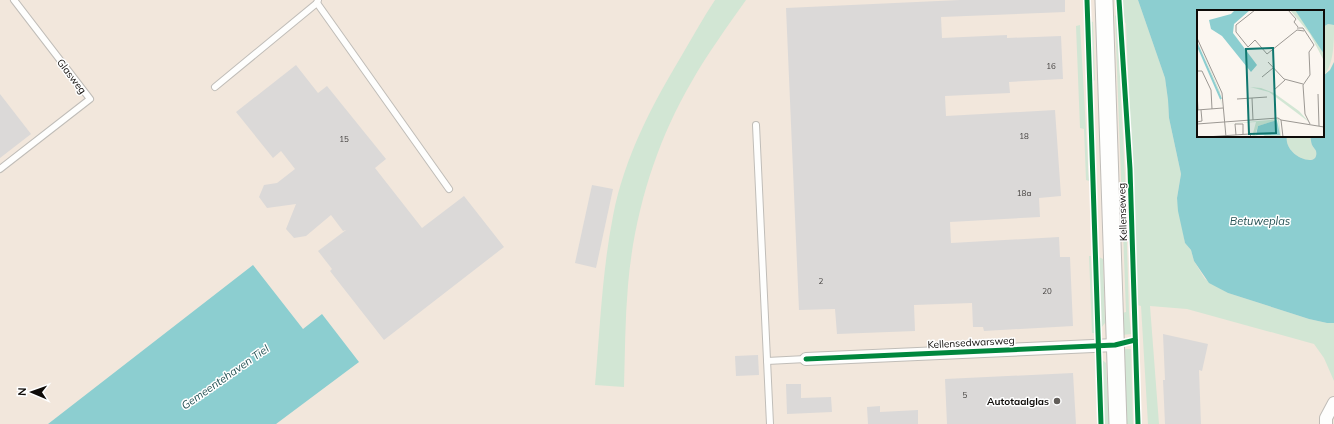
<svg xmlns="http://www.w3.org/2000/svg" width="1334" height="424" viewBox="0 0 1334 424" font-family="Mulish,sans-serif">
	<rect width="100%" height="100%" fill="#fbf6f0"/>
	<!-- built -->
	<path fill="#f2e7dc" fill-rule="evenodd" d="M0,0H1334V424H0ZM1198,11H1323V136H1198Z"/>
	<!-- green -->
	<g fill="#d2e6d4">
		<path d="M715,0H746C727,27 708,53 692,81C656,142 634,214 628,285C625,319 625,353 624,387L595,385C600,329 602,272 613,216C624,158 652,105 682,55C693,36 703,18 715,0Z"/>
		<path d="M1122,0H1138L1165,78L1168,100L1169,118L1181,174L1177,198L1185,243L1191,250L1194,261L1205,279L1228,293L1309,319L1327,323H1334V381L1324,358L1314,344L1187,309L1150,306L1159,424H1148L1141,306L1137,305L1126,24L1125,22Z"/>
		<path d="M1117,15L1125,177L1129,312L1131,334L1122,335V313L1126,312L1115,16Z"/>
		<path d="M1090,21L1093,22L1095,80L1091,83Z"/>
		<path d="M1328,24L1334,25C1334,41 1334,66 1323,76V27Z"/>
		<path d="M1080,25L1089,181L1086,180L1084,129L1080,128L1076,26Z"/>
		<path d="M1287,136H1310C1311,139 1311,143 1312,145C1313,147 1315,149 1316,151C1320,170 1283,156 1287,136Z"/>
		<path d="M1089,256H1091L1095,333H1092Z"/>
		<path d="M1099,257L1103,259L1105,323L1101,328Z"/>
		<path d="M1121,349H1131L1133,424H1124Z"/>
		<path d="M1101,359L1106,363L1109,424H1104Z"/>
	</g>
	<!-- water -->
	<g fill="#8cced0">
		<path d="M1138,0H1334V25L1328,24L1323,27V11H1198V136H1287C1283,156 1320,170 1316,151C1315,149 1313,147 1312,145C1311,143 1311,139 1310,136H1323V76L1330,70L1334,62V323H1327L1309,319L1228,293L1209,283L1194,261L1191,250L1185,243L1178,211L1177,198L1181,174L1169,118L1168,100L1165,78Z"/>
		<path d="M253,265L303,329L322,314L359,362L276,424H48Z"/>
	</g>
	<!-- building -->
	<g fill="#dbd9d8">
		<path d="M960,0H1065V12L941,17L942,38L1007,35V38L1061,36L1063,79L1009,82L1010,93L945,96L946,116L1055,110L1061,196L1039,198L1040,217L950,222L951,243L1059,237L1060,257H1070L1073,326L984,331L983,327H973L972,303L914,305L915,331L837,334L835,309L799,310L786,8Z"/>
		<path d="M296,65L318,93L327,86L386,159L375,168L422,228L464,196L504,247L384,340L330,271L332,269L318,251L346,230L343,231L331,215L306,236L294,238L286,229L296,204L267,208L259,197L264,185L277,183L295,169L281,151L273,158L236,112Z"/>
		<path d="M0,94L31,134L0,158Z"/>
		<path d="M592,185L613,189L596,268L575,263Z"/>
		<path d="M1163,334L1208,344L1202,371L1199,370L1201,424H1165L1163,380H1165Z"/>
		<path d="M758,355L759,375L736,376L735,356Z"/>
		<path d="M1073,373L1076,424H947L945,379Z"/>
		<path d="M786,384H801V398L831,397L832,412L787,414Z"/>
		<path d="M880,406V412L918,410V424H868L867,407Z"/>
	</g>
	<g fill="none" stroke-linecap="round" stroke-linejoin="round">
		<defs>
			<g id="service">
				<path d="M317,3L449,189"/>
				<path d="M215,87L317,3L318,0"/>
				<path d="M756,125L770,424"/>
				<path d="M0,169L90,99L14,0"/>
				<path d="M767,361L806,359"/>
			</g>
			<g id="minor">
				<path d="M806,359L1115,345"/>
				<path d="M1326,424V418L1334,403"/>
			</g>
			<path id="secondary" d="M1104,0L1118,424"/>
		</defs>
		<!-- service casing -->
		<use href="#service" stroke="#c0bdb8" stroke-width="8"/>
		<!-- minor casing -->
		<use href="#minor" stroke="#c0bdb8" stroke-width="14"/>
		<!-- secondary casing -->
		<use href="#secondary" stroke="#c0bdb8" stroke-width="19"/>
		<!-- service -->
		<use href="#service" stroke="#fefefd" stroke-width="6"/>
		<!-- minor -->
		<use href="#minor" stroke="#fefefd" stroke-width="12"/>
		<!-- secondary -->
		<use href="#secondary" stroke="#fefefd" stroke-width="17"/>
		<defs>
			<g id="cycleway">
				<path d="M1087,0L1101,424"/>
				<path d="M1119,0L1130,169L1138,424"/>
				<path d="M806,359L1115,345L1135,340"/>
			</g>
		</defs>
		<!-- cycleway casing -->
		<use href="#cycleway" stroke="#fff" stroke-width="8"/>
		<!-- cycleway -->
		<use href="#cycleway" stroke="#00873e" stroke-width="5"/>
	</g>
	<!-- markers -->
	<circle fill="#615d59" stroke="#fff" stroke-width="1.5" cx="1057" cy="401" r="4"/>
	<g text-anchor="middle" stroke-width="3" stroke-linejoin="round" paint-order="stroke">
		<!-- number labels -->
		<g font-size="8" fill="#413e3c">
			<text x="1051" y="69">16</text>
			<text x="1024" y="139">18</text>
			<text x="344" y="142">15</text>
			<text x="1024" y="196">18a</text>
			<text x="821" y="284">2</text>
			<text x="1047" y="294">20</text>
			<text x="965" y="398">5</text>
		</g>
		<!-- street labels -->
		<g font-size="10" fill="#0e0b08" stroke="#fff">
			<text transform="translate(72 76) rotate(53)" y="4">Glasweg</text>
			<text transform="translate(1122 212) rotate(-92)" y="4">Kellenseweg</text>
			<text transform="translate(971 342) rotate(-3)" y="4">Kellensedwarsweg</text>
		</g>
		<!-- poi labels -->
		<g font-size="10" font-weight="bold" fill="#0e0b08" stroke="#fff" text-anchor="end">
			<text x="1049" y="405">Autotaalglas</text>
		</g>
		<!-- water labels -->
		<g font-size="11" font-style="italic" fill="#275355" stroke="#fff">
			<text x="1260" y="225">Betuweplas</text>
			<text transform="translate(225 377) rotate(-35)" y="4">Gemeentehaven Tiel</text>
		</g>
	</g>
	<!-- overview -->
	<g transform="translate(1197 10)">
		<rect width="127" height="127" fill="#fbf6f0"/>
		<path d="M93,0H98L116,24L127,44V51L113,24ZM0,29L23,82L25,97L22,82ZM53,77L64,78L77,83L102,101L112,112L72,82ZM82,109L84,127H65L69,124L82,125L81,110L61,116L58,125L64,127H55L59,112L29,114Z" fill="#d2e6d4"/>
		<path d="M38,0H53L37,14L36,23L60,55L54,62L25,26L14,19L12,10L34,4ZM98,0H125L127,4V44ZM80,110L83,125H59L61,116Z" fill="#8cced0"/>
		<path fill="none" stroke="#8cced0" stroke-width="2" d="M0,34L24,89"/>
		<path fill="none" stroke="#9c9893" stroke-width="1" d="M58,0L39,15V22L51,37L58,30L70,44L100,20L107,21M91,0L99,9L97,12L101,17M100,18H106L117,35L112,42L113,65L106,75L108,104L113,114M0,28L25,83L29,127M71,52L87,69L106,74M0,61H5L14,80L15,99M65,67L76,58M77,80L88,70M0,82L1,100M121,84L122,116M55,88L56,110M40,89L70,87M0,100L26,98M84,110L127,117M0,112L5,111L4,100M0,114L81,108L84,110L86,127M39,125L38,114H46V124M9,127L52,124L55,127"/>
		<path fill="#0f766e" fill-opacity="0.15" stroke="#0f766e" stroke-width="2" d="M76,38L79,123L52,124L49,39Z"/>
		<rect width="127" height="127" fill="none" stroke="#0e0b08" stroke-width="2"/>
	</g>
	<!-- north arrow -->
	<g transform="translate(32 392) rotate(272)" stroke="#ffffff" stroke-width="3" paint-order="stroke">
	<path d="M0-3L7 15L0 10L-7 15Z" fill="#0e0b08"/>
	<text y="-6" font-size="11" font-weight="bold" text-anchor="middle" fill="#0e0b08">N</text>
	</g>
</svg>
